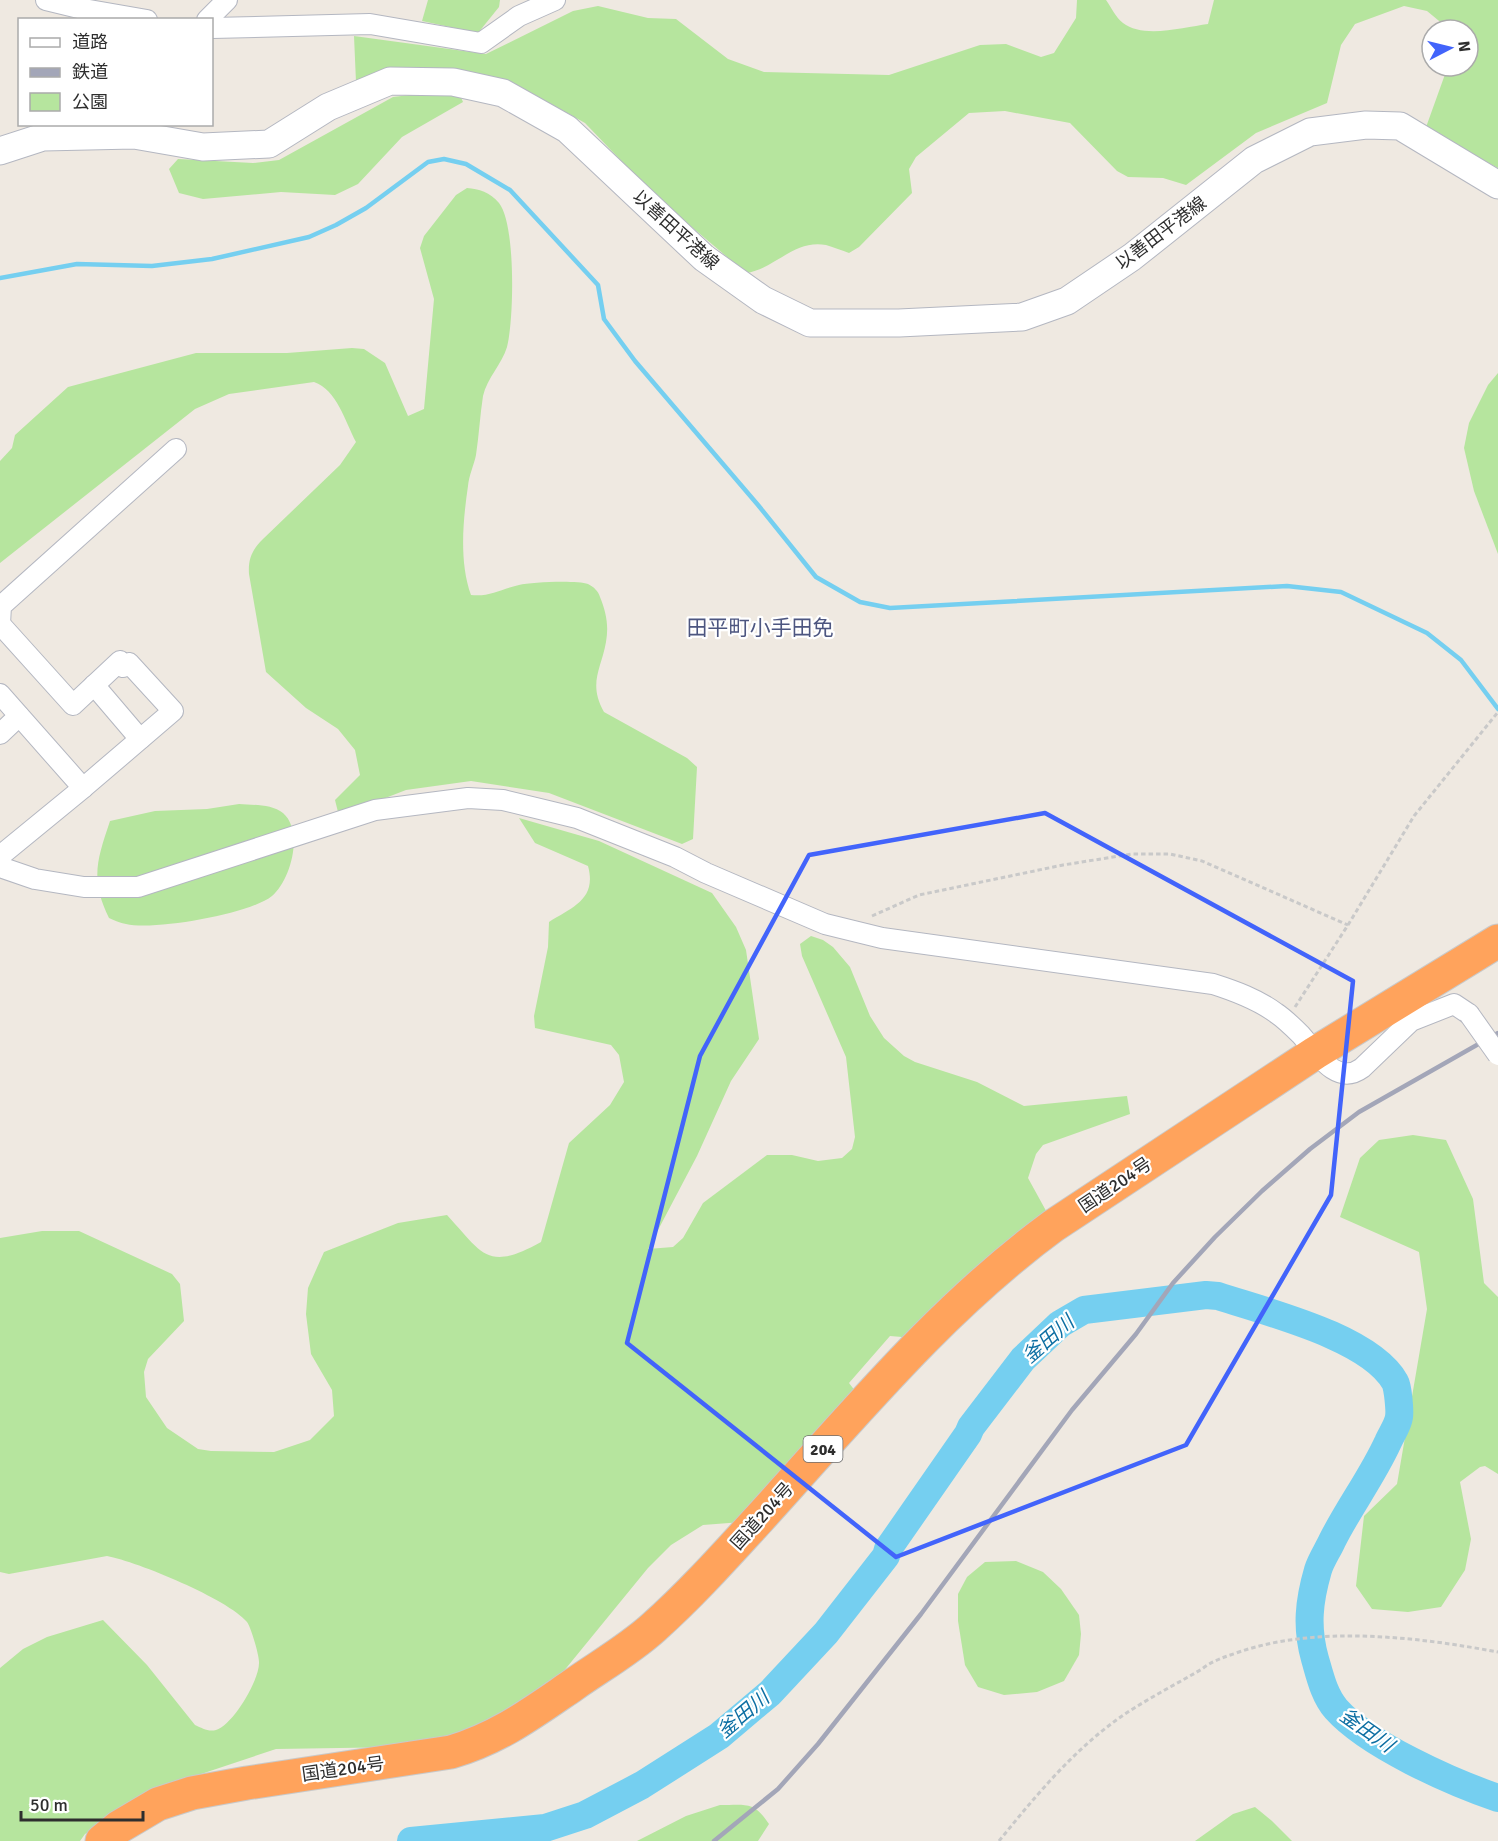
<svg xmlns="http://www.w3.org/2000/svg" width="1498" height="1841" viewBox="0 0 1498 1841" font-family="Signika,'Noto Sans JP',sans-serif">
	<rect width="100%" height="100%" fill="#efe9e1"/>
	<!-- green -->
	<g fill="#b6e59e">
		<path d="M428,0H500L499,7L478,33L422,21Z"/>
		<path d="M1077,0H1106C1111,7 1116,18 1123,23C1143,39 1185,27 1208,24L1214,0H1498V168L1425,130L1448,66H1468V30H1450L1427,11L1404,6L1355,24L1341,45L1327,103L1256,133L1186,185L1163,178L1128,177L1117,171L1070,123L1005,111L969,113L916,157L909,169L912,193L859,247L849,253C841,250 833,247 826,245C794,239 775,269 746,273L654,195L585,123L508,80L436,72L356,82L354,36L486,54L573,11L598,6L648,18L676,19L728,59L764,72L889,75L980,45L1006,44L1041,57L1054,53L1076,18Z"/>
		<path d="M418,94L460,95L463,102L402,137L358,184L335,195L281,192L203,199L179,193L169,169L178,159L253,163L279,160L393,97Z"/>
		<path d="M467,188C479,189 490,192 499,203C516,224 514,320 507,347C502,364 487,378 483,396C480,415 479,435 476,455C474,465 469,475 468,486C463,520 459,562 471,595C490,597 501,589 519,585C531,582 577,580 588,584C594,587 598,591 600,597C606,612 609,625 606,642C601,670 588,683 604,712L687,758L697,767L693,839L682,844L549,793L471,781L406,790L339,816L335,800L360,775L355,750L338,729L306,708L266,672L249,574C248,559 252,550 263,539L340,465L356,442C345,421 337,390 314,382L229,394L195,409L0,563V461L12,448L15,435L68,387L196,353H287L352,348L364,349L385,363L408,416L424,409L434,299L420,248L424,236L456,195Z"/>
		<path d="M1498,373V554L1474,491L1464,448L1469,423L1488,385Z"/>
		<path d="M239,804C252,805 272,804 283,813C304,831 291,880 272,896C250,914 154,931 126,924C120,923 114,920 109,918C90,879 97,860 110,821L155,811L207,809Z"/>
		<path d="M519,818L599,841L712,893L736,927L746,950L759,1039L731,1081L697,1156L648,1249L673,1247L683,1238L703,1203L767,1155H792L818,1161L842,1158L852,1149L855,1137L846,1057L802,956L800,944L811,936L823,940L833,947L850,967L870,1016L884,1038L904,1056L915,1062L977,1082L1024,1106L1127,1096L1130,1114L1043,1145L1036,1154L1028,1178L1050,1218L914,1338L890,1336L849,1383L859,1396L742,1522L703,1525L671,1545L648,1568L554,1683L473,1734L403,1747L276,1749L165,1786L85,1834L80,1841H0V1668L23,1649L47,1637L103,1620L147,1665L195,1725C202,1728 208,1732 216,1730C233,1725 260,1679 259,1662C259,1655 251,1627 247,1622C228,1599 138,1562 107,1556L9,1574L0,1572V1238L42,1231H79L172,1274L180,1284L184,1321L148,1359L144,1372L146,1397L167,1428L198,1449L211,1451L274,1452L310,1440L334,1416L332,1390L311,1354L306,1314L308,1288L324,1252L398,1223L447,1215C483,1254 487,1272 541,1242L569,1143L610,1105L624,1082L619,1055L611,1045L535,1028L534,1016L548,947L549,922C573,907 597,899 588,866L535,843Z"/>
		<path d="M1413,1135L1446,1140L1473,1199L1484,1283L1498,1297V1474L1485,1466L1480,1467L1460,1482L1471,1539L1465,1570L1441,1607L1408,1612L1372,1609L1356,1586L1364,1516L1397,1484L1427,1309L1419,1252L1340,1217L1360,1158L1379,1140Z"/>
		<path d="M1016,1561L1043,1572L1061,1589L1079,1615L1081,1634L1079,1655L1064,1681L1037,1692L1004,1695L978,1687L965,1665L958,1621V1594L967,1577L985,1562Z"/>
		<path d="M720,1805C746,1805 754,1801 769,1824L758,1841H637L686,1816Z"/>
		<path d="M1255,1807L1272,1821L1292,1841H1195L1233,1814Z"/>
	</g>
	<g fill="none" stroke-linecap="round" stroke-linejoin="round">
		<!-- stream -->
		<path stroke="#75cff0" stroke-width="4.5" d="M0,278L77,264L152,266L212,259L309,237L336,225L366,208L428,162L444,159L466,164L510,190L598,285L604,319L635,361L758,505L816,577L860,602L890,608L1287,586L1341,592L1427,633L1461,660L1498,709"/>
		<!-- river -->
		<path stroke="#75cff0" stroke-width="28" d="M411,1841L545,1828L585,1815L642,1785L719,1736L770,1693L826,1633L886,1556L888,1549L968,1434L971,1427L1023,1359L1060,1324L1084,1310L1206,1295L1218,1296C1266,1312 1370,1337 1395,1382C1398,1387 1400,1411 1399,1417C1398,1425 1391,1435 1388,1442C1372,1477 1349,1507 1332,1541C1328,1550 1321,1560 1318,1570C1309,1601 1306,1627 1315,1659C1320,1676 1324,1695 1336,1709C1368,1745 1451,1782 1498,1798"/>
		<defs>
			<g id="street">
				<path d="M46,0L83,9L147,20"/>
				<path d="M207,20L227,0"/>
				<path d="M212,28L370,24L481,43L519,16L555,0"/>
				<path d="M0,624L73,705L120,661L123,667L129,663L173,711L83,788"/>
				<path d="M0,624L1,606L176,449"/>
				<path d="M94,685L140,739"/>
				<path d="M0,694L83,788L0,856"/>
				<path d="M0,734L19,716"/>
				<path d="M0,867L35,879L84,887H138L375,810L468,798L503,800L577,818L675,857L706,873L825,924L882,938L1213,984C1235,991 1257,999 1276,1013C1285,1019 1293,1027 1301,1035C1316,1052 1336,1087 1362,1068L1411,1021L1454,1004L1469,1014"/>
			</g>
			<path id="secondary" d="M0,151L43,137L134,135L203,147L269,144L328,107L390,81L453,82L503,93L567,129L704,258L763,300L810,323H899L1022,317L1067,301L1132,257L1254,160L1310,132L1366,125L1400,126L1498,185"/>
			<path id="highway" d="M102,1841L119,1827L158,1804L192,1793L247,1783L451,1752C499,1738 532,1713 573,1685C600,1666 630,1649 654,1627C691,1594 725,1556 758,1520C851,1418 941,1308 1053,1226L1315,1053L1498,941"/>
		</defs>
		<!-- street casing -->
		<use href="#street" stroke="#b4b7c1" stroke-width="22"/>
		<!-- secondary casing -->
		<use href="#secondary" stroke="#b4b7c1" stroke-width="29"/>
		<!-- highway casing -->
		<use href="#highway" stroke="#c9c9c9" stroke-width="35"/>
		<!-- path -->
		<g stroke="#c9c9c9" stroke-width="3" stroke-dasharray="4.5 3" stroke-linecap="butt">
			<path d="M872,916L919,895L1063,865L1132,854H1170L1202,861L1348,925"/>
			<path d="M1295,1007L1348,925L1414,816L1498,712"/>
			<path d="M999,1841C1034,1798 1070,1754 1115,1721C1141,1702 1173,1686 1202,1669C1213,1660 1225,1657 1239,1652C1318,1625 1417,1637 1498,1652"/>
		</g>
		<!-- street -->
		<use href="#street" stroke="#fff" stroke-width="20"/>
		<!-- secondary -->
		<use href="#secondary" stroke="#fff" stroke-width="27"/>
		<!-- highway -->
		<use href="#highway" stroke="#ffa35c" stroke-width="33"/>
		<!-- rail -->
		<path stroke="#a3a6b8" stroke-width="4.5" d="M714,1841L778,1789L818,1744L921,1614L1072,1410L1136,1334L1173,1283L1215,1237L1262,1191L1310,1149L1359,1112L1498,1033"/>
		<defs>
			<path id="street-bridge" d="M1469,1014L1498,1055"/>
		</defs>
		<!-- street-bridge casing -->
		<use href="#street-bridge" stroke="#b4b7c1" stroke-width="22" stroke-linecap="butt"/>
		<!-- street-bridge -->
		<use href="#street-bridge" stroke="#fff" stroke-width="20"/>
	</g>
	<!-- marked area -->
	<path fill="none" stroke="#4264fb" stroke-width="4.5" stroke-linejoin="round" d="M1045,813L1353,981L1331,1195L1186,1445L896,1557L627,1343L700,1056L809,855Z"/>
	<g text-anchor="middle" stroke-width="4.5" stroke-linejoin="round" paint-order="stroke">
		<!-- shield labels -->
		<rect fill="#fff" stroke="#6d6d6d" stroke-width="1.5" x="803.5" y="1436" width="39" height="26" rx="4.5"/>
		<g font-size="16" font-weight="bold" fill="#2e2e2e">
			<text x="823" y="1455">204</text>
		</g>
		<!-- street labels -->
		<g font-size="18" fill="#2e2e2e" stroke="#fff">
			<text transform="translate(676 230) rotate(42)" y="6">以善田平港線</text>
			<text transform="translate(1161 233) rotate(-37)" y="6">以善田平港線</text>
			<text transform="translate(1115 1185) rotate(-34)" y="6">国道204号</text>
			<text transform="translate(762 1516) rotate(-48)" y="6">国道204号</text>
			<text transform="translate(343 1769) rotate(-8)" y="6">国道204号</text>
		</g>
		<!-- water labels -->
		<g font-size="20" font-style="italic" fill="#0d6fa3" stroke="#fff">
			<text transform="translate(1048 1339) rotate(-41)" y="7">釜田川</text>
			<text transform="translate(743 1714) rotate(-40)" y="7">釜田川</text>
			<text transform="translate(1367 1730) rotate(35)" y="7">釜田川</text>
		</g>
		<!-- quarter labels -->
		<g font-size="21" fill="#4d5680" stroke="#fff">
			<text x="760" y="635">田平町小手田免</text>
		</g>
	</g>
	<!-- legend -->
	<rect x="18" y="18" width="195" height="108" fill="#ffffff" stroke="#ababab" stroke-width="1.5"/>
	<rect x="30" y="38" width="30" height="9" fill="#ffffff" stroke="#ababab" stroke-width="1.5"/>
	<text x="72" y="48" font-size="18" fill="#2e2e2e">道路</text>
	<rect x="30" y="68" width="30" height="9" fill="#a3a6b8" stroke="#ababab" stroke-width="1.5"/>
	<text x="72" y="78" font-size="18" fill="#2e2e2e">鉄道</text>
	<rect x="30" y="93" width="30" height="18" fill="#b6e59e" stroke="#ababab" stroke-width="1.5"/>
	<text x="72" y="108" font-size="18" fill="#2e2e2e">公園</text>
	<!-- north arrow -->
	<g transform="translate(1450 48) rotate(83)"><circle r="28" fill="#ffffff" stroke="#ababab" stroke-width="1.5"/>
	<path d="M0-4.5L10 22L0 15L-10 22Z" fill="#4264fb"/>
	<text y="-9" font-size="16" font-weight="bold" text-anchor="middle" fill="#2e2e2e">N</text>
	</g>
	<!-- scale -->
	<path d="M21 1811v9h122v-9" fill="none" stroke="#2e2e2e" stroke-width="3"/>
	<text x="30" y="1811" font-size="18" fill="#2e2e2e" stroke="#ffffff" stroke-width="4.5" paint-order="stroke">50 m</text>
</svg>
